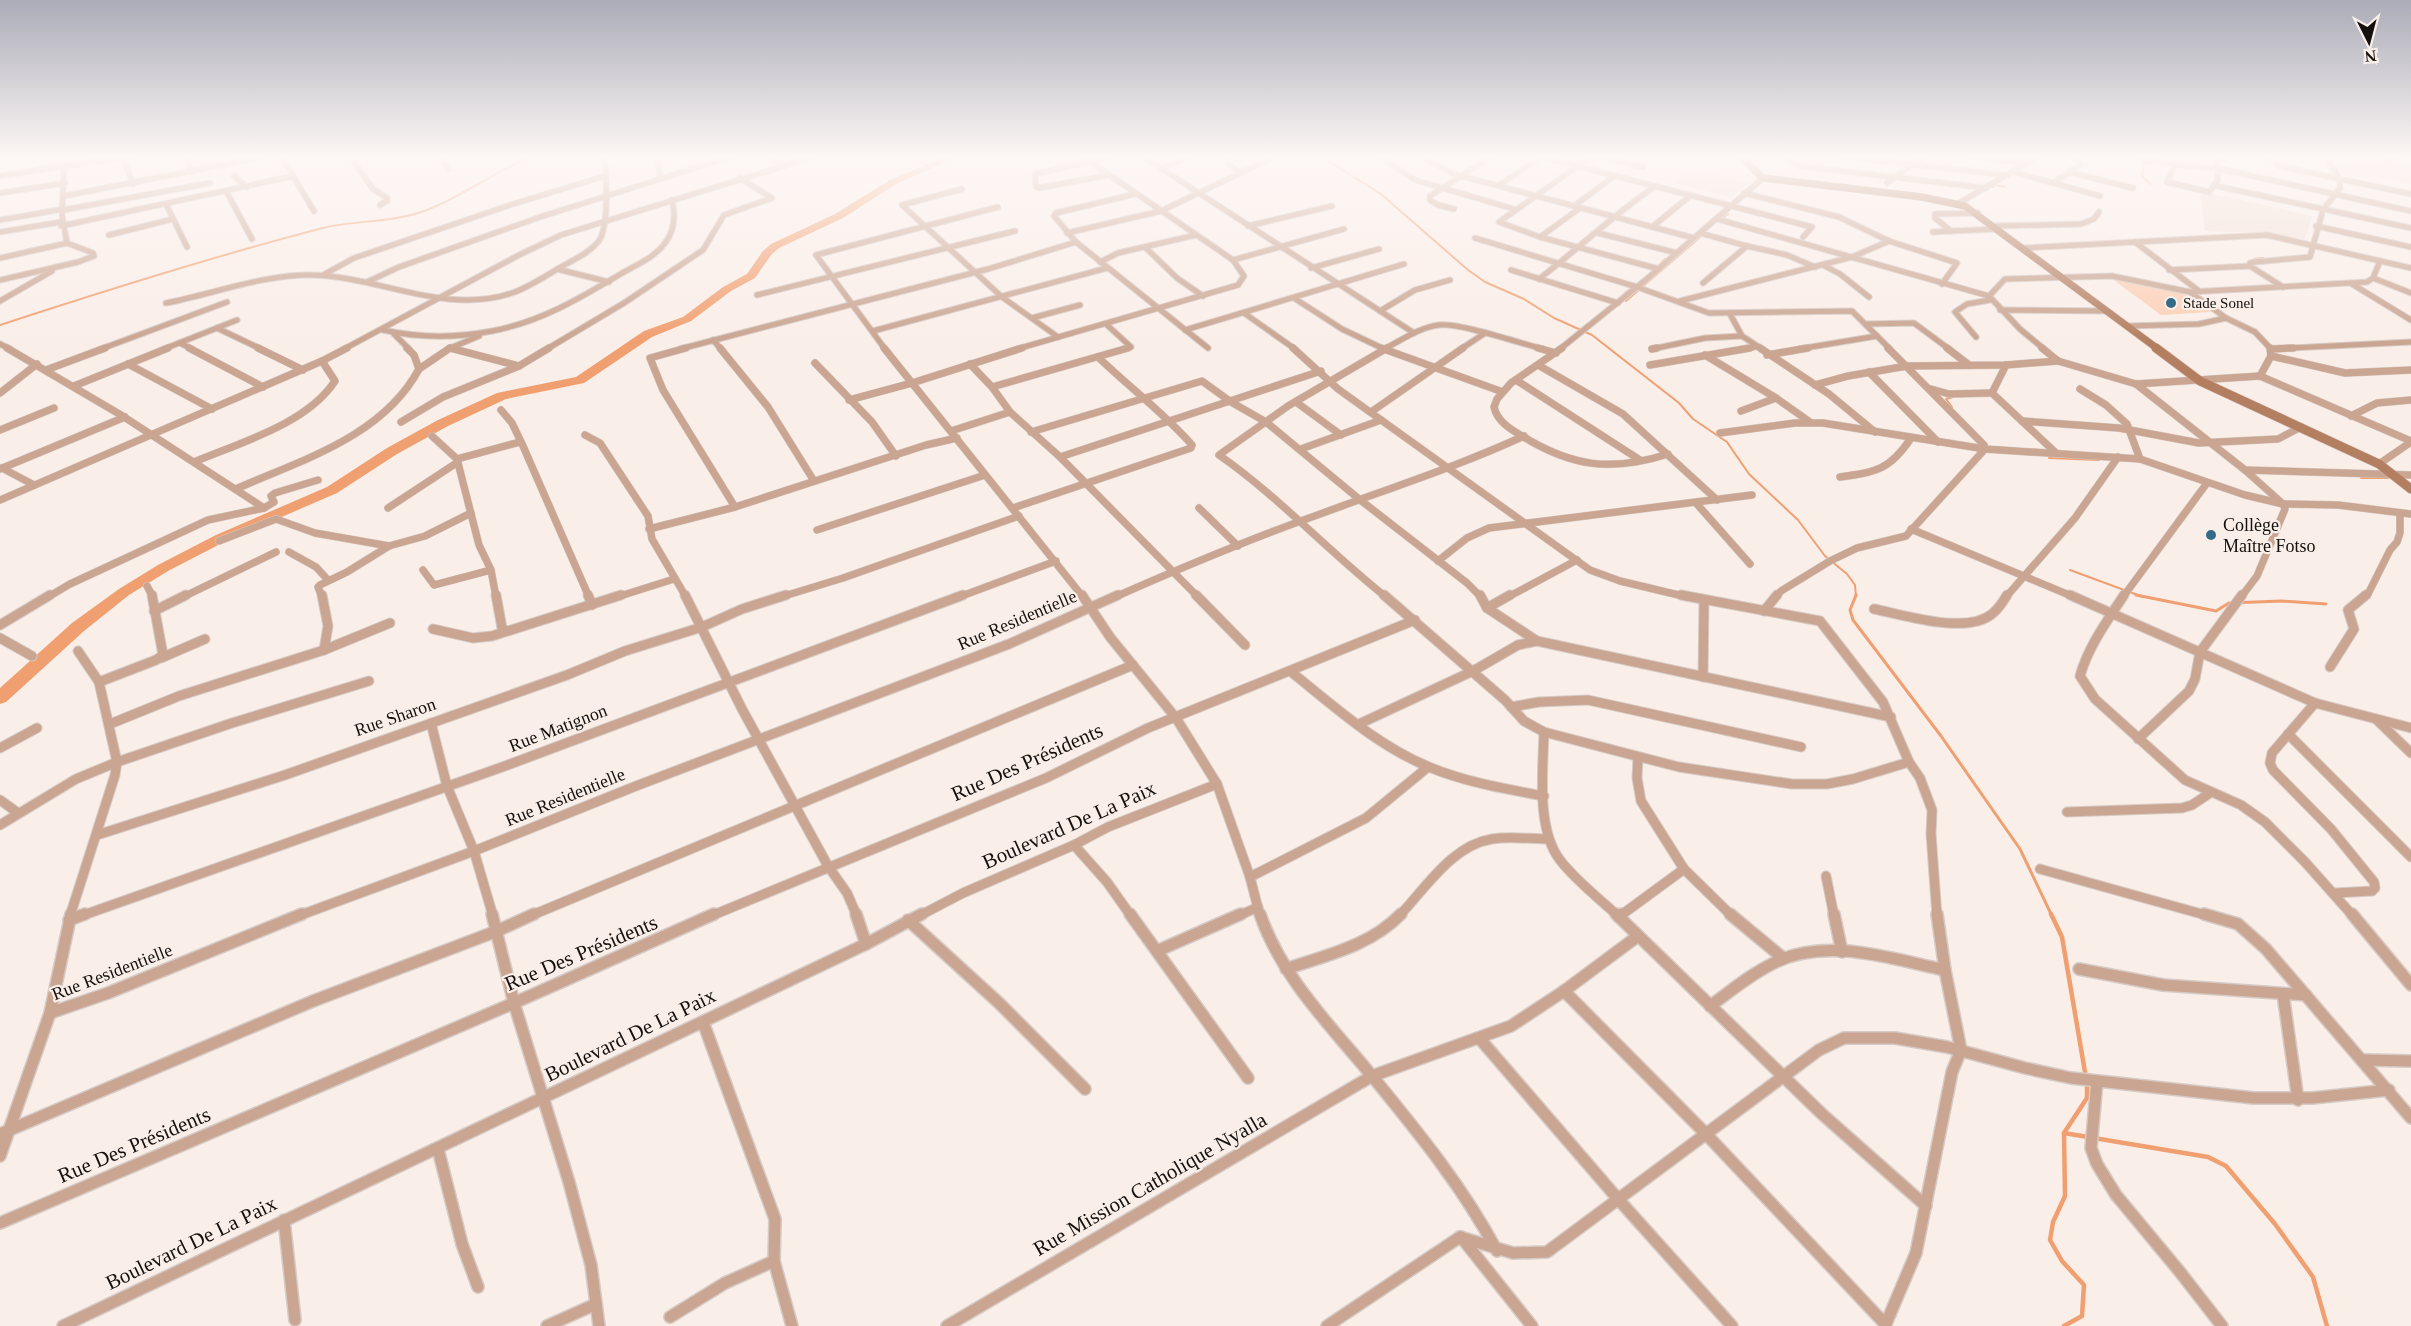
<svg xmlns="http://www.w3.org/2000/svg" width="2411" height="1326" viewBox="0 0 2411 1326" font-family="'Times New Roman',serif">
	<rect width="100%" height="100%" fill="#faeee8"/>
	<!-- built -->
	<g fill="#f1dfd5">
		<path d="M2335,156H2411V184L2338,169L2339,165Z"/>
		<path d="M1694,169L1750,183L1731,197L1676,183Z"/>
		<path d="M2200,191L2313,216L2304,239L2266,233L2205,231Z"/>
	</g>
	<!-- green -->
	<path fill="#fccfb5" d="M2111,278L2139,281L2184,294L2211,312L2161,315Z"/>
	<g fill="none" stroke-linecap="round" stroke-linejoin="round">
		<!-- stream-far2 -->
		<g stroke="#f09f70" stroke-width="2">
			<path d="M1320,156L1381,194L1468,270L1485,282L1524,299L1554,318L1592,335L1679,403L1693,419L1727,442L1749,474L1798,520L1825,556L1847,574L1855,585L1856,597"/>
			<path d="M2137,156L2144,165L2142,177L2151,184"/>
			<path d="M2222,156L2224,161"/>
			<path d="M1594,159L1597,158"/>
			<path d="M2382,163L2409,156"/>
			<path d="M1587,168L1586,165L1592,161"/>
			<path d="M1993,187L1996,185L2004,187"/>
			<path d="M1620,209L1623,207"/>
			<path d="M1722,219L1728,214"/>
			<path d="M2254,259L2263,258"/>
			<path d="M1661,263L1665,259"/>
			<path d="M1642,287L1705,233"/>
			<path d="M1624,294L1630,289"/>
			<path d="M1626,301L1640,289"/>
			<path d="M0,325C107,290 214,256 323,228C354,220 388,223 418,213C458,200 493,172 532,156"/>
			<path d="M1952,407L1946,399L1953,397"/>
			<path d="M2049,458L2099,460"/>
			<path d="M2361,478H2388"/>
			<path d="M2070,570L2143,597"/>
		</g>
		<!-- stream-far1 -->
		<g stroke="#f09f70" stroke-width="3">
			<path d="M1856,595L1850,610L1853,620L1941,736L2020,849L2052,916"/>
			<path d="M2136,595L2216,611L2229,603L2282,601L2326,604"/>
		</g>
		<!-- stream -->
		<g stroke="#f09f70" stroke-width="4.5">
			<path d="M2051,914L2062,937L2086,1078"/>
			<path d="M2064,1133L2208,1157L2226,1166L2275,1224L2313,1277L2327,1326"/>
			<path d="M2064,1326L2082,1316L2084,1285L2062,1261L2050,1240L2053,1222L2065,1196L2064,1133L2087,1098V1084"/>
		</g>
		<!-- river -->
		<path fill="#f09f70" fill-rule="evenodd" d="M947,156H960L896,184L843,218L779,248L771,255L755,278L731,291L691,321L652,337L584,383L506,399L448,426L397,454L337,493L226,541L168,571L129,595L84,631L6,702L0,704V688L72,623L119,589L158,565L216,535L327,487L387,448L438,420L497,393L576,377L644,331L683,317L723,287L747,274L763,251L771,244L835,214L890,180Z"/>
		<defs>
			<g id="street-far3">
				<path d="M185,156L192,172"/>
				<path d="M281,156L314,211"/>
				<path d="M350,156L373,189L387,198V201L380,205"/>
				<path d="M439,156L449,169"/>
				<path d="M657,156L660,178"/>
				<path d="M767,156L784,166"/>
				<path d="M1142,156L1414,333"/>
				<path d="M1227,156L1228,163L1240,173"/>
				<path d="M1379,156L1415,180L1514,209"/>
				<path d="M1421,156L1454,174L1694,238"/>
				<path d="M1539,156L1812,227L1803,237"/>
				<path d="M1592,156L1499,222L1540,237L1659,269"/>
				<path d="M1599,156L1643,167"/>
				<path d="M1783,156L1799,166L1986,188"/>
				<path d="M1839,156L2006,175"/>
				<path d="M1964,156L2026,163"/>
				<path d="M2174,156L2176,164L2167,182L2209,192L2218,180L2216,156"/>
				<path d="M2268,156L2279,166L2411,194"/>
				<path d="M124,158L133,184"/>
				<path d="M2144,161L2221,169L2411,211"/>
				<path d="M64,166L135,156"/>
				<path d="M1161,169L1190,156"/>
				<path d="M2014,172L2100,196"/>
				<path d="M2069,172L2133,188"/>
				<path d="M1109,175L1039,188L1036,187L1035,174L1113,156"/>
				<path d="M0,176L64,166L62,215L67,243"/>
				<path d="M234,176L247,187"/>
				<path d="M1887,183L1924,156"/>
				<path d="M2053,183L2081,164L2077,156"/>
				<path d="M1499,185L1541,157"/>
				<path d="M2217,186L2411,228"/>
				<path d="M962,189L902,205L1002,297L1058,337"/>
				<path d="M226,191L252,239"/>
				<path d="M0,193L65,183"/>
				<path d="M1744,193L1839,217L1889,241L1957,263L1942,284"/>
				<path d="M1135,194L1056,213L1054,216L1076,242L1208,348"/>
				<path d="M64,196L267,156"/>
				<path d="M1959,203L2039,156"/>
				<path d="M166,204L187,247"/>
				<path d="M1574,206L1613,177"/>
				<path d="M1454,209L1438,205L1430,200V196L1492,156"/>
				<path d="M63,210L210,183"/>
				<path d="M1717,219L1989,296"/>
				<path d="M0,220L63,209"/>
				<path d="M61,226L293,176"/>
				<path d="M1248,226L1332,206"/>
				<path d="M1995,226L2081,224L2094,219L2099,212"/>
				<path d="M2316,226L2411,247"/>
				<path d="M1652,227L1690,196"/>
				<path d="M1951,231L1999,229"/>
				<path d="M0,232L61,222"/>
				<path d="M1933,232L1951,231L1935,218V214L1978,213"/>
				<path d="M1067,233L1161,211L1276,156"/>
				<path d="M1598,233L1677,253"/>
				<path d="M1700,233L1747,246L1703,283"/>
				<path d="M109,235L173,219"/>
				<path d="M1540,237L1580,208"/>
				<path d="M1475,238L1637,287L1709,313L1852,311L1890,349"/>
				<path d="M2135,242L2199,291"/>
				<path d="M1747,246L1787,255L1815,267"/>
				<path d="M1145,247L1177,278L1203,296"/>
				<path d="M2023,248L2267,235L2411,268"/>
				<path d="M0,258L67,243L93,253L94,256L78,262L0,280"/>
				<path d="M1233,260L1344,229"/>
				<path d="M1100,262L1118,253L1196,235"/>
				<path d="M1823,265L1840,274L1869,297"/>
				<path d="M2250,266V263L2255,262L2310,257L2323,210L2340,188V180L2326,156"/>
				<path d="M1311,268L1379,249"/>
				<path d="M557,269L609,282"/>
				<path d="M1511,270L1618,303"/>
				<path d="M2169,270L2250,266L2283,287"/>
				<path d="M323,275L354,258L510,205L605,176"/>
				<path d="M2373,278L2411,293"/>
				<path d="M1539,279C1578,249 1613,215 1654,187"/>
				<path d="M367,282L399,267L540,217L733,156"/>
				<path d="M2352,284L2411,320"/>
				<path d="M757,295L1015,231"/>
				<path d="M1294,298L1342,329L1384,349"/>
				<path d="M0,301L52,271"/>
				<path d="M1680,301L1852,257L1889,241"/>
				<path d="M166,303C213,294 261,275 309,275C378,275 443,316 512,293C527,288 542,278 556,270C570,261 587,255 598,242C610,228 606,176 605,157"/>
				<path d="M2000,310L2107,311"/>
				<path d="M1380,311L1415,290L1450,280"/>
				<path d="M1244,313L1295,349"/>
				<path d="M1730,314L1742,336L1762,349"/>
				<path d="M1032,318L1080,305"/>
				<path d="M2226,318L2255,332L2271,349"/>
				<path d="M1106,324L1131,347L1123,349"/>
				<path d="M1866,324L1914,323L1949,349"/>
				<path d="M2128,326L2199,324L2226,318L2190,292L2367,282L2373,278L2380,261"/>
				<path d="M217,328L261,349"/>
				<path d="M383,330C419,338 456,338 492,331C541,322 582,297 624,272C638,264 655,257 665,243C675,230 676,216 672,200"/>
				<path d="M1185,330L1404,264"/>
				<path d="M873,331L1107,268"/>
				<path d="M394,334L409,349"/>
				<path d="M1976,337L1955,312L1967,304L1990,300"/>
				<path d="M713,340L721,349"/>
				<path d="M180,343L192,349"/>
				<path d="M0,344L10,349"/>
				<path d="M450,348L455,349"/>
				<path d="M101,349L227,302"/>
				<path d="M164,349L237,320"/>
				<path d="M344,349L519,255L561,235L816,156"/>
				<path d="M448,349L479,336"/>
				<path d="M547,349L624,303L703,250L724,215L772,198L740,178"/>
				<path d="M680,349L988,269L1076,242"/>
				<path d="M885,349L816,255L998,207"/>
				<path d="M1017,349L1238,285L1244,276L1233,260L1082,156"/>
				<path d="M1384,349C1400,341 1420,327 1439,325C1461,323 1519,343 1543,349"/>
				<path d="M1461,349L1485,333"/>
				<path d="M1560,349L1648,278L1763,178"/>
				<path d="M1652,349L1705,338L1742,336"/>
				<path d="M1741,349L1755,347"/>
				<path d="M1799,349L1877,336"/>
				<path d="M2044,349L2020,329L1989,296L2005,279L2112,276L2190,292"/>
				<path d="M2271,349L2411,342"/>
			</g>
			<g id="street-far2">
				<path d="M7,348L121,415L264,508"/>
				<path d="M189,348L263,387"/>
				<path d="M258,348L303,370"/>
				<path d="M450,348L519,366"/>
				<path d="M686,348L650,358L663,390L735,507"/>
				<path d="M720,348L768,407L814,481"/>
				<path d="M884,348L1083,597"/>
				<path d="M1293,348L1338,389L1590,570L1620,581L1687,597"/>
				<path d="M1381,348L1500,391"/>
				<path d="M1538,348L1556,353"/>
				<path d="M1562,348L1511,383L1497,399L1494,407C1497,421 1510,429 1522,436C1572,467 1612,472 1668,454"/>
				<path d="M1760,348L1829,394L1875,432"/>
				<path d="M1947,348L1969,365"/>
				<path d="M2042,348L2058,361L2136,384L2260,376L2411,441"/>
				<path d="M1652,349L1657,348"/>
				<path d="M2271,349L2293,348"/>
				<path d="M1705,355L1776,398L1810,422"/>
				<path d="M1767,355L1808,348"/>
				<path d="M2271,356L2345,373L2411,370"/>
				<path d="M815,363L872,422L896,456"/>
				<path d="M128,364L212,409"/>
				<path d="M970,364L992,387L1010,412L1060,457L1198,597"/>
				<path d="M1538,365L1623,414L1717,500"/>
				<path d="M1650,365L1750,348"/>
				<path d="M2006,365L1992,393L2056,453"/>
				<path d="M419,369L450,348"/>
				<path d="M46,370L105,348"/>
				<path d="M1869,372L1938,442"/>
				<path d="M2260,376L2271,356L2270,348"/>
				<path d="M1516,380L1640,460"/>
				<path d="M2136,384L2245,470L2283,504L2285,509L2257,576L2241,597"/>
				<path d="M1815,385L1848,376L1907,366L2006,365L2058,361"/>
				<path d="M74,386L168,348"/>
				<path d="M992,387L1128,348"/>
				<path d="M1931,389L1949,394L1992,393"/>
				<path d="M2080,389L2106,405L2127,424L2140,459"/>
				<path d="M0,393L37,364"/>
				<path d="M849,400L912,383L1022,348"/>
				<path d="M1296,402L1341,435"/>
				<path d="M501,410L512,423L523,446L589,597"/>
				<path d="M1741,411L1776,398"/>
				<path d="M1371,412L1463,348"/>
				<path d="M2351,416L2377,403L2411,400"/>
				<path d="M2022,421L2119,428L2199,443L2278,439L2301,427"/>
				<path d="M401,422L443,397L519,366L549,348"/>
				<path d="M0,430L54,408"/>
				<path d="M951,431L1010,412"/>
				<path d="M1031,432L1202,381L1231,402L1266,422L1359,499L1467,583L1481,597"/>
				<path d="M1720,433L1795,423H1823L1985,449L2140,459L2245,495L2283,504L2338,505L2411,514"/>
				<path d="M585,435L600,443L648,516L652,539L686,597"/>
				<path d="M432,436L457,459L479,545L491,570L496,597"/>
				<path d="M1301,449L1381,420"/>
				<path d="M1060,457L1321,371"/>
				<path d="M457,459L520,442"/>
				<path d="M194,462C239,443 307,424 335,381L322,361"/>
				<path d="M2379,464L2411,442"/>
				<path d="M2,468L34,485"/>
				<path d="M0,469L125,417"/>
				<path d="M2245,470L2411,475"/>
				<path d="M1840,477C1876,472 1890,470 1911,438"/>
				<path d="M238,488C304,459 383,436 419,369L414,355L407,348"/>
				<path d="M0,500L322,361L347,348"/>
				<path d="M1696,503L1750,564"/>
				<path d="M388,508L458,462"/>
				<path d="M1013,508L1191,448L1192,445C1164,413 1129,387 1098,357"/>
				<path d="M1199,508L1238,546"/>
				<path d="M649,529L735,507L926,445L957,438"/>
				<path d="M1911,529L2074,597"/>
				<path d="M817,530L985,475"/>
				<path d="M219,541L276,519L315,533L389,546"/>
				<path d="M289,552L316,567L328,580"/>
				<path d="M1438,561L1467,538L1489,528L1752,495"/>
				<path d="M423,570L434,585L491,570"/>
				<path d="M147,586L153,597"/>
				<path d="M48,597L70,584L208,520L264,508L274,502L271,496L275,493L318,480"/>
				<path d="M183,597L276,552"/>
				<path d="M322,597L318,587L320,585L347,572L389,546L425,536L471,513"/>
				<path d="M617,597L674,579"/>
				<path d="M781,597L843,578L1019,516"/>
				<path d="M959,597L1056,561"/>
				<path d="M1115,597C1183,567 1252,538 1323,513C1390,488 1459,466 1524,436"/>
				<path d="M1386,597C1329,552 1278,496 1219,455L1288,406L1387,348"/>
				<path d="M1508,597L1577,560"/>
				<path d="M1776,597L1781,591L1830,561L1857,548L1906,536L1985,449L1984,445L1888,348"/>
				<path d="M2006,597L2075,518L2118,457"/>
				<path d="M2123,597L2207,483"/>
				<path d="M2364,597L2368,594L2390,550L2397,542L2400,533V513"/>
			</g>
			<g id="street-far1">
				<path d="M496,595L502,628L505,630"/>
				<path d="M588,595L592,605"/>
				<path d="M685,595L742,709L828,866L847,893L857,916"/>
				<path d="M1082,595L1110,637L1176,718L1217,784L1250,877L1260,916"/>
				<path d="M1196,595L1245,645"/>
				<path d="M1384,595L1505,700L1524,721L1544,732L1679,767L1792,784H1827L1853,779L1909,762"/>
				<path d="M1480,595L1487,608L1537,641"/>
				<path d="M1681,595L1820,621L1883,702L1909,762L1920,778L1932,810L1931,834L1937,916"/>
				<path d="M2070,595L2315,703L2411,728"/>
				<path d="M2124,595C2107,621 2088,647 2080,676L2095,699L2185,780L2241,805L2265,822L2305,862L2353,916"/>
				<path d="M1487,608L1510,595"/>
				<path d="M1874,609C1904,615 1966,635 1992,614C1998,609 2003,602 2007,595"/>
				<path d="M154,611L186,595"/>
				<path d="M1764,611L1777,595"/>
				<path d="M0,625L50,595"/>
				<path d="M433,629L473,638L492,636L621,595"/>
				<path d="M0,638L32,656"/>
				<path d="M324,650L390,623"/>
				<path d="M161,658L205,639"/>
				<path d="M2330,667L2354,629L2348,610L2366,595"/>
				<path d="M1290,671C1334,706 1376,745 1429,767C1465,782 1505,789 1544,796"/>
				<path d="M1703,677L1704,601"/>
				<path d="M99,682L156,660L163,655L152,595"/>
				<path d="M2315,703L2272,753L2270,763L2273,770L2331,829L2374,882L2375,888L2372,891L2335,893"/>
				<path d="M1511,707L1539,702L1588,700L1801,747"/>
				<path d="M2377,720L2411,753"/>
				<path d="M431,723L447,786L474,851L493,916"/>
				<path d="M110,724L179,696L324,650L328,626L322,595"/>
				<path d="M1359,724L1473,671L1518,645L1537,641L1891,717"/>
				<path d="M1544,732C1543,769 1536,829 1560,860C1576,881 1599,898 1618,916"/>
				<path d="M2288,734L2411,857"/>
				<path d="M2138,739L2189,691L2195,679L2200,652L2242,595"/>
				<path d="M0,748L37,728"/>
				<path d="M1638,758L1637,778L1641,801L1684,869L1732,916"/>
				<path d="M0,800L18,813"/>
				<path d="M2067,812L2182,808L2192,805L2210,793"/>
				<path d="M0,825L76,779L117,762L232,723L369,681"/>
				<path d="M97,835L285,775L567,675L625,651L702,627L742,609L786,595"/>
				<path d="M1074,845L1107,882L1131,916"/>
				<path d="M2040,869L2209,916"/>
				<path d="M1826,876L1834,916"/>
				<path d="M1250,877L1366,818L1428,767"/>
				<path d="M70,916L115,775L117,762L99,682L78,651"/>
				<path d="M81,916L505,766L963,595"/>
				<path d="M298,916L474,851L636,786L1009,644L1118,595"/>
				<path d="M530,916L1133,665"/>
				<path d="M711,916L1046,778L1148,728L1415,620"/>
				<path d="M919,916L963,893L1074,845L1108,827L1217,784"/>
				<path d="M1238,916L1258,907"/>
				<path d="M1399,916C1425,889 1452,845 1492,839C1511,836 1530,839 1549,839"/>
				<path d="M1620,916L1684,869"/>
			</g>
			<g id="street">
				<path d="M492,914L514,1003L569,1182L591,1265L599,1326"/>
				<path d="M856,914L866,944"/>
				<path d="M1130,914L1248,1078"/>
				<path d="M1260,914C1282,978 1330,1025 1372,1076C1417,1131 1463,1187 1497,1251"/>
				<path d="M1616,914L1822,1114L1926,1206"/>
				<path d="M1730,914L1783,958"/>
				<path d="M1834,914L1842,952"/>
				<path d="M2204,914L2238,924L2266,949L2411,1118"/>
				<path d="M2352,914L2411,985"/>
				<path d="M1619,917L1622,914"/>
				<path d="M69,920L85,914"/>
				<path d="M908,920L999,1003L1085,1089"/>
				<path d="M1157,951L1241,914"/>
				<path d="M1286,969C1327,955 1370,946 1401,914"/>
				<path d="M2079,969L2163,985L2306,995"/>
				<path d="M1564,991L1706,1134L1886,1325"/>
				<path d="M2283,994L2298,1100"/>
				<path d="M1710,1006C1731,991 1752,973 1776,962C1828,937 1892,959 1945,970"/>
				<path d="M50,1013L108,993L302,914"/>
				<path d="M703,1022L775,1219L774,1261L792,1326"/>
				<path d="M1480,1039L1618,1199L1732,1326"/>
				<path d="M2363,1060L2411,1061"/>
				<path d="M2097,1081L2091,1148L2097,1164L2116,1195L2180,1272L2222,1326"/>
				<path d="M0,1134L313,1001L497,931L534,914"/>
				<path d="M438,1149L462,1244L478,1287"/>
				<path d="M0,1156L50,1013L71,914"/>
				<path d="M284,1220L295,1320"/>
				<path d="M0,1223L514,1003L714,914"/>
				<path d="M1460,1237L1513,1253L1547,1252L1819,1050L1844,1038H1895L1947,1047L2025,1068L2071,1078L2254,1098H2312L2389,1090"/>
				<path d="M1461,1237L1532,1326"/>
				<path d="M670,1317L725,1283L774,1261"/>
				<path d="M63,1326L866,944L922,914"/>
				<path d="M547,1326L596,1304"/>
				<path d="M947,1326L1372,1076L1511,1026L1564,991L1638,936"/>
				<path d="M1327,1326L1460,1237"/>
				<path d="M1885,1326L1916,1253L1952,1072L1961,1050L1945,970L1937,914"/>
			</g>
			<path id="secondary-far1" d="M1740,156L1763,178L1922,197L1965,206L2158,349"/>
			<path id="secondary" d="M2156,348L2200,381L2379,464L2411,489"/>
		</defs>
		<!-- street-far3 casing -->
		<use href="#street-far3" stroke="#d5cac5" stroke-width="7"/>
		<!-- street-far2 casing -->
		<use href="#street-far2" stroke="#d5cac5" stroke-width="8"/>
		<!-- street-far1 casing -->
		<use href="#street-far1" stroke="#d5cac5" stroke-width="11"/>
		<!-- street casing -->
		<use href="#street" stroke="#d5cac5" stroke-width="14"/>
		<!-- secondary-far1 casing -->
		<use href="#secondary-far1" stroke="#d5cac5" stroke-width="8"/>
		<!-- secondary casing -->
		<use href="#secondary" stroke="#d5cac5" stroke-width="10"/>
		<!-- street-far3 -->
		<use href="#street-far3" stroke="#caa591" stroke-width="5"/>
		<!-- street-far2 -->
		<use href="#street-far2" stroke="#caa591" stroke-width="7"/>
		<!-- street-far1 -->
		<use href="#street-far1" stroke="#caa591" stroke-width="9"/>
		<!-- street -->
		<use href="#street" stroke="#caa591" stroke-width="11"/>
		<!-- secondary-far1 -->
		<use href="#secondary-far1" stroke="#b47f61" stroke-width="7"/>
		<!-- secondary -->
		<use href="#secondary" stroke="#b47f61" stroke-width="9"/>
	</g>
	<!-- sky -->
	<linearGradient id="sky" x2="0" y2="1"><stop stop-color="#abacb8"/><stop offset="0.46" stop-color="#fdf7f5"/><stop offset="1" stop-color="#fdf7f5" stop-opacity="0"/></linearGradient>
	<rect width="2411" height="342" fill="url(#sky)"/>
	<!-- markers -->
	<g fill="#346c87" stroke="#faeee8" stroke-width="2">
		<circle cx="2171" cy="303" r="6"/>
		<circle cx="2211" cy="535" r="6"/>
	</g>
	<g text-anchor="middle" stroke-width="4.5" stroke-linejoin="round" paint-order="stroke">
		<!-- far-poi labels -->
		<g font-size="15" fill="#14100e" stroke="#faeee8" text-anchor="start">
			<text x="2183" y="308">Stade Sonel</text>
		</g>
		<!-- poi labels -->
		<g font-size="18" fill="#14100e" stroke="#faeee8" text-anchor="start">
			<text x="2223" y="531">Collège<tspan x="2223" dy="21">Maître Fotso</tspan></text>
		</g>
		<!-- street labels -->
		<g font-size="18" fill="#14100e" stroke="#faeee8">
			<text transform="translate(1017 620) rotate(-23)" y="6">Rue Residentielle</text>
			<text transform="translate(395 717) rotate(-19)" y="6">Rue Sharon</text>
			<text transform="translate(558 728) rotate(-21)" y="6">Rue Matignon</text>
			<text transform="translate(565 797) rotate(-22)" y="6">Rue Residentielle</text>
			<text transform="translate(112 972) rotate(-21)" y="6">Rue Residentielle</text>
		</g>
		<!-- near-street labels -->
		<g font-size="21" fill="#14100e" stroke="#faeee8">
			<text transform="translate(1027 762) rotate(-24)" y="7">Rue Des Présidents</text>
			<text transform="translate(1069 825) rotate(-24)" y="7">Boulevard De La Paix</text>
			<text transform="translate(581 953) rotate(-23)" y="7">Rue Des Présidents</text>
			<text transform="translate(630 1035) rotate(-26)" y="7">Boulevard De La Paix</text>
			<text transform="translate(134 1145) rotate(-23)" y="7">Rue Des Présidents</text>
			<text transform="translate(1150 1184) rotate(-30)" y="7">Rue Mission Catholique Nyalla</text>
			<text transform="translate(191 1243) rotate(-26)" y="7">Boulevard De La Paix</text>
		</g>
	</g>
	<!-- north arrow -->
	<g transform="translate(2369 42) rotate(174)" stroke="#faeee8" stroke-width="4.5" paint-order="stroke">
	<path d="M0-4.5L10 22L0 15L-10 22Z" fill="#14100e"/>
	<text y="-9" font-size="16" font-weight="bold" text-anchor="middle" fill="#14100e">N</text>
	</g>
</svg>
